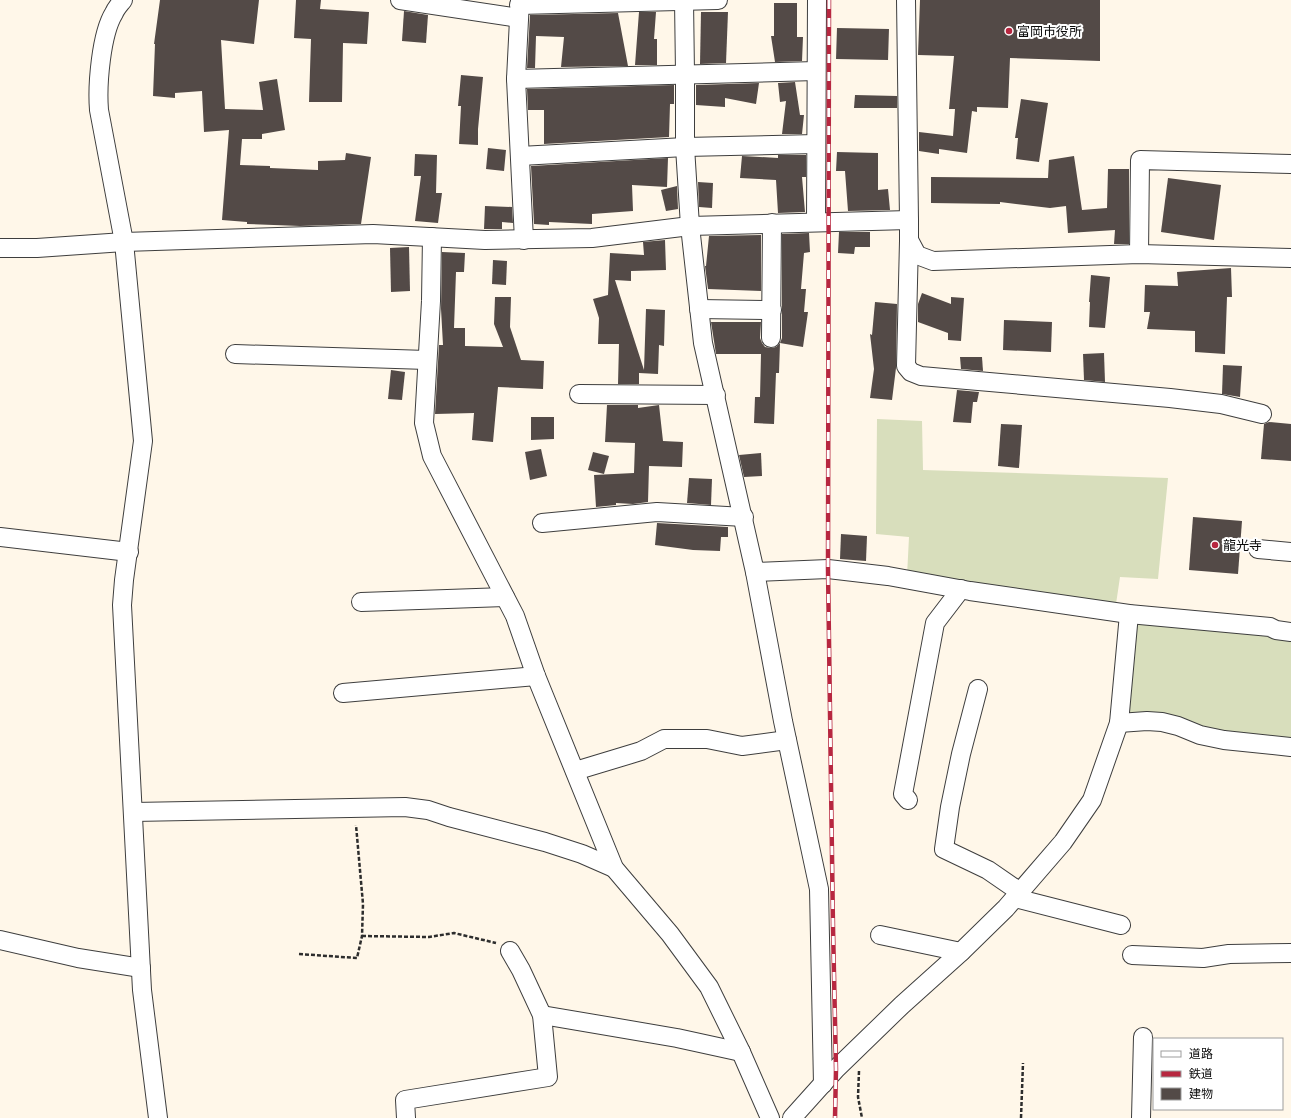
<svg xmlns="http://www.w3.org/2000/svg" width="1291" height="1118" viewBox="0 0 1291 1118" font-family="'Libre Baskerville','Noto Sans JP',serif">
	<rect width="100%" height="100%" fill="#fff7e9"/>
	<!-- cemetery -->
	<g fill="#d8debc">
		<path d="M877,419L922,421L923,470L1168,478L1158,579L1120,577L1116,604L907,576L909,537L876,534Z"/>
		<path d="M1136,621L1291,638V741L1201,728L1168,714H1127Z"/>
	</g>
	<!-- building -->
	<g fill="#534a47">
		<path d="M160,0H259L254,44L221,40L225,109L263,110L259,82L277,79L285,130L262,134V139H242L240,165L270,166V168L318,170V161L345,160L346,153L371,157L361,224L300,226L247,224V222L222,220L229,130L204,132L202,91L175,93V98L153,96L155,44H154Z"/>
		<path d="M296,0H321L320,9L369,12L367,44L343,43L342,102H309L311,39L294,38Z"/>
		<path d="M920,0H1100V61L1010,58L1008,108L977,107V112L972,111L967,153L939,149V154L919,151V132L953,136L955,109H949L954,56L918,55Z"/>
		<path d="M774,3H797V37H803L802,61L775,62L771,36H774Z"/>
		<path d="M404,11L428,15L426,43L402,41Z"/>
		<path d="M639,12H656L654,39H657V65H635Z"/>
		<path d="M701,12H728L726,63L700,64Z"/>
		<path d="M618,13L628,66L561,67L564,37L536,36L535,68H527L530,15Z"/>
		<path d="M837,28L889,29L888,60L836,59Z"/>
		<path d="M461,75L483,77L478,129V145L459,144L461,106H458Z"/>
		<path d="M795,82L800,115H804L802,134H782L786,101L780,102L778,83Z"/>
		<path d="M759,83L756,104L725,98V107L696,105V85Z"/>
		<path d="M674,85V104H670L669,137L544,144V110H528L527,89Z"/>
		<path d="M855,95L897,96V108H854Z"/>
		<path d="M1021,99L1048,103L1039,162L1016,159L1018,138H1015Z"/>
		<path d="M488,148L506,150L504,171L486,169Z"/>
		<path d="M837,152L878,153V190L888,189L890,210L848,211L845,171H836Z"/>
		<path d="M415,154L437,155L436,193H442L438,223L415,221L421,176H414Z"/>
		<path d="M778,155H806V177H802L805,212L778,213L776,180L740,178L742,156L778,158Z"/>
		<path d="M1074,156L1082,210L1107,208L1108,169H1129V244H1114L1115,230L1068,233L1066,206L1050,208L1000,202V204L931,203V177L1048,178L1049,160Z"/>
		<path d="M668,158L667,187L632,185L633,211L592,214V224L549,222V225L534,224L531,166Z"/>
		<path d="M1168,178L1221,185L1214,240L1161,232Z"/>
		<path d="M698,182L713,183L712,208L699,207Z"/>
		<path d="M677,186L678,209L666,211L661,190Z"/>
		<path d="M485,206L512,207L513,223L502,222V229H484Z"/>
		<path d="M839,232H870V247H855L854,254L838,253Z"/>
		<path d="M809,233L810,252L804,253L801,289H806L804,312H808L803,347L780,343L779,373H776L774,424L754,423L755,397H760L761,354H716L711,322H761L760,338L762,343L765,347L771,348L776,347L780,343L782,338V234Z"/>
		<path d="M761,235V291L708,289L705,266H706L709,236Z"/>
		<path d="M665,240L666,270L631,271V281L615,280L644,370L646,309L665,310L664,346L659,345L658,374L639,373V384H618L619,344H598L599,318L593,299L608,295L610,253L644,255L643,242Z"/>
		<path d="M409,247L410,291L391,292L390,248Z"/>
		<path d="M442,252L465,253L464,272H456L454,328H465V346L503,347L494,324L495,297H511L510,327L521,360L544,361L543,389L498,387L493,442L472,440L474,413L435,414L439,345H443L441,309Z"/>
		<path d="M493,260L507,261L506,285L492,284Z"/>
		<path d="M1231,268L1232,297H1227L1225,354L1195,352V331L1147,329L1150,312H1144L1145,285L1178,286L1177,272Z"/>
		<path d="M1091,275L1110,277L1105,328L1089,327L1090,302H1089Z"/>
		<path d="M922,293L951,304V297L964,298L961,341L948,340V333L918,322V304Z"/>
		<path d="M875,302L897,304L896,368L892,400L870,398L874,369L870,334L872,335Z"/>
		<path d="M1004,320L1052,322L1051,352L1003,350Z"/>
		<path d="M1104,353L1105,382L1084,380L1083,354Z"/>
		<path d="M960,357H982L983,371L961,369Z"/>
		<path d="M1223,365L1242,366L1240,397L1222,394Z"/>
		<path d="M391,370L405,372L402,400L388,399Z"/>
		<path d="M957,390L979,392L977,402H973L971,423L953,422Z"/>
		<path d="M607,405H638V408L659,405L663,441L683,442L682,467L649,466L648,502L633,504L616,503V505L596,507L594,475L634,473L635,443L605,442Z"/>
		<path d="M531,417H554V439L531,440Z"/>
		<path d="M1269,422L1291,424V461L1261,459L1264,424Z"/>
		<path d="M1001,424L1022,425L1019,468L998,466Z"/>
		<path d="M541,449L547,476L530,480L525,452Z"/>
		<path d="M593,452L609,456L604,474L588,470Z"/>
		<path d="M761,453L762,476L744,477L739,455Z"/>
		<path d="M689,478L712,479L711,505L687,503Z"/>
		<path d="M1193,517L1242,521L1238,574L1189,570Z"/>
		<path d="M657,523L728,527V537H721L720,551L693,550L655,545Z"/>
		<path d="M841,534L867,536L866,561L840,559Z"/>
	</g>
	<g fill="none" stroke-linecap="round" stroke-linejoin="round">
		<defs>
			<g id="minor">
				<path d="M123,0C120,4 116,8 114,13C101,34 97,85 99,110L124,242L143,441L124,580L122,605L142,990L158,1118"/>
				<path d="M400,0L519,18"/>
				<path d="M520,0L516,79L524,240"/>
				<path d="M684,0L685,73V147L690,226L703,343L755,572L783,721L819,889L823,1084"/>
				<path d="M906,0L909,220V240L917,255L933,261L1139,254L1291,258"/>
				<path d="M519,5L718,0"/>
				<path d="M516,79L816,71"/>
				<path d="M520,156L685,147L816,144"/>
				<path d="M816,222L817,0"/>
				<path d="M432,237L431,301L424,423L432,456L515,616L536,676L614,868L670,934L709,987L741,1052L770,1118"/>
				<path d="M909,241L906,366L911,372L921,376L1170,398L1221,404L1262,414"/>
				<path d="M0,248H37L124,242L373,234L485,240L592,238L690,226L909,220"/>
				<path d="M1139,254L1140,160L1291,164"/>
				<path d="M699,309L772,310"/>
				<path d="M771,338L772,223"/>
				<path d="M235,354L427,360"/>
				<path d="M579,394L716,395"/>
				<path d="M542,523L657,512L744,517"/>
				<path d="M0,537L129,552"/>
				<path d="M1258,549L1291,552"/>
				<path d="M755,572L828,569L888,576L970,591L1129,614L1270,627L1276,630L1291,632"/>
				<path d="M361,602L505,597"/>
				<path d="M978,689L961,754L950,807L944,849L988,870L1020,892"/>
				<path d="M343,693L536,676"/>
				<path d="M1119,723L1147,721L1162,722L1178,726L1200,735L1224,740L1291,747"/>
				<path d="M575,771L641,751L664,739H707L742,746L787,740"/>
				<path d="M908,800L903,794L935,623L961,589"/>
				<path d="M133,812L405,807L428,810L449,817L545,842L582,854L614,868"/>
				<path d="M1015,898L1121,925"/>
				<path d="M880,935L961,952"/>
				<path d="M0,940L78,958L141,968"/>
				<path d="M1132,955L1203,958L1229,954L1291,953"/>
				<path d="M542,1015L677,1038L741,1052"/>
				<path d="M406,1118L405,1100L548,1077L542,1015L521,970L510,951"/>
				<path d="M792,1118L836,1069L902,1005L961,952L1006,908L1063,842L1092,800L1119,723L1129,614"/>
				<path d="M1141,1118L1143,1037"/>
			</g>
		</defs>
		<!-- minor casing -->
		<use href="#minor" stroke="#3e3e3e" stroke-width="20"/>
		<!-- path -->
		<g stroke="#2d2d2d" stroke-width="2.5" stroke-dasharray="4 2" stroke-linecap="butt">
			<path d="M362,936L429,937L454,933L496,943"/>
			<path d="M299,954L357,958L362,936L363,904L356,825"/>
			<path d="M859,1071L858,1097L862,1118"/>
			<path d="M1021,1118L1023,1063"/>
		</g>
		<!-- minor -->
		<use href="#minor" stroke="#fff" stroke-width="18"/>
		<defs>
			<path id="rail" d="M829,0L828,569L833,927L836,1069L835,1118"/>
		</defs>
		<!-- rail casing -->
		<use href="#rail" stroke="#b72740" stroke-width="4.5"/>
		<!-- rail -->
		<use href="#rail" stroke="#fff" stroke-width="3" stroke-dasharray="9" stroke-linecap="butt"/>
	</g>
	<!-- markers -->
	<g fill="#b72740" stroke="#fff" stroke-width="1.5">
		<circle cx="1009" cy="31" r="4"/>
		<circle cx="1215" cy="545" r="4"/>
	</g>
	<g text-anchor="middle" stroke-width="4" stroke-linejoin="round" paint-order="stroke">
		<!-- poi labels -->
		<g font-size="13" fill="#0b0b0b" stroke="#fff" text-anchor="start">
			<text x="1017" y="36">富岡市役所</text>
			<text x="1223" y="550">龍光寺</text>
		</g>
	</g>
	<!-- legend -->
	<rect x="1153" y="1038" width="130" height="72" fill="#ffffff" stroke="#9d9d9d"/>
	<rect x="1161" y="1051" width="20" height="6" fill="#ffffff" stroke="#9d9d9d"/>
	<text x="1189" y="1058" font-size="12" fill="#0b0b0b">道路</text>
	<rect x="1161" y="1071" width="20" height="6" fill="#b72740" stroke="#9d9d9d"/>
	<text x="1189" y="1078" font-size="12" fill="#0b0b0b">鉄道</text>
	<rect x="1161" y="1088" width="20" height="12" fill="#534a47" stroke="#9d9d9d"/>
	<text x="1189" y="1098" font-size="12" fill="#0b0b0b">建物</text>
</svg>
